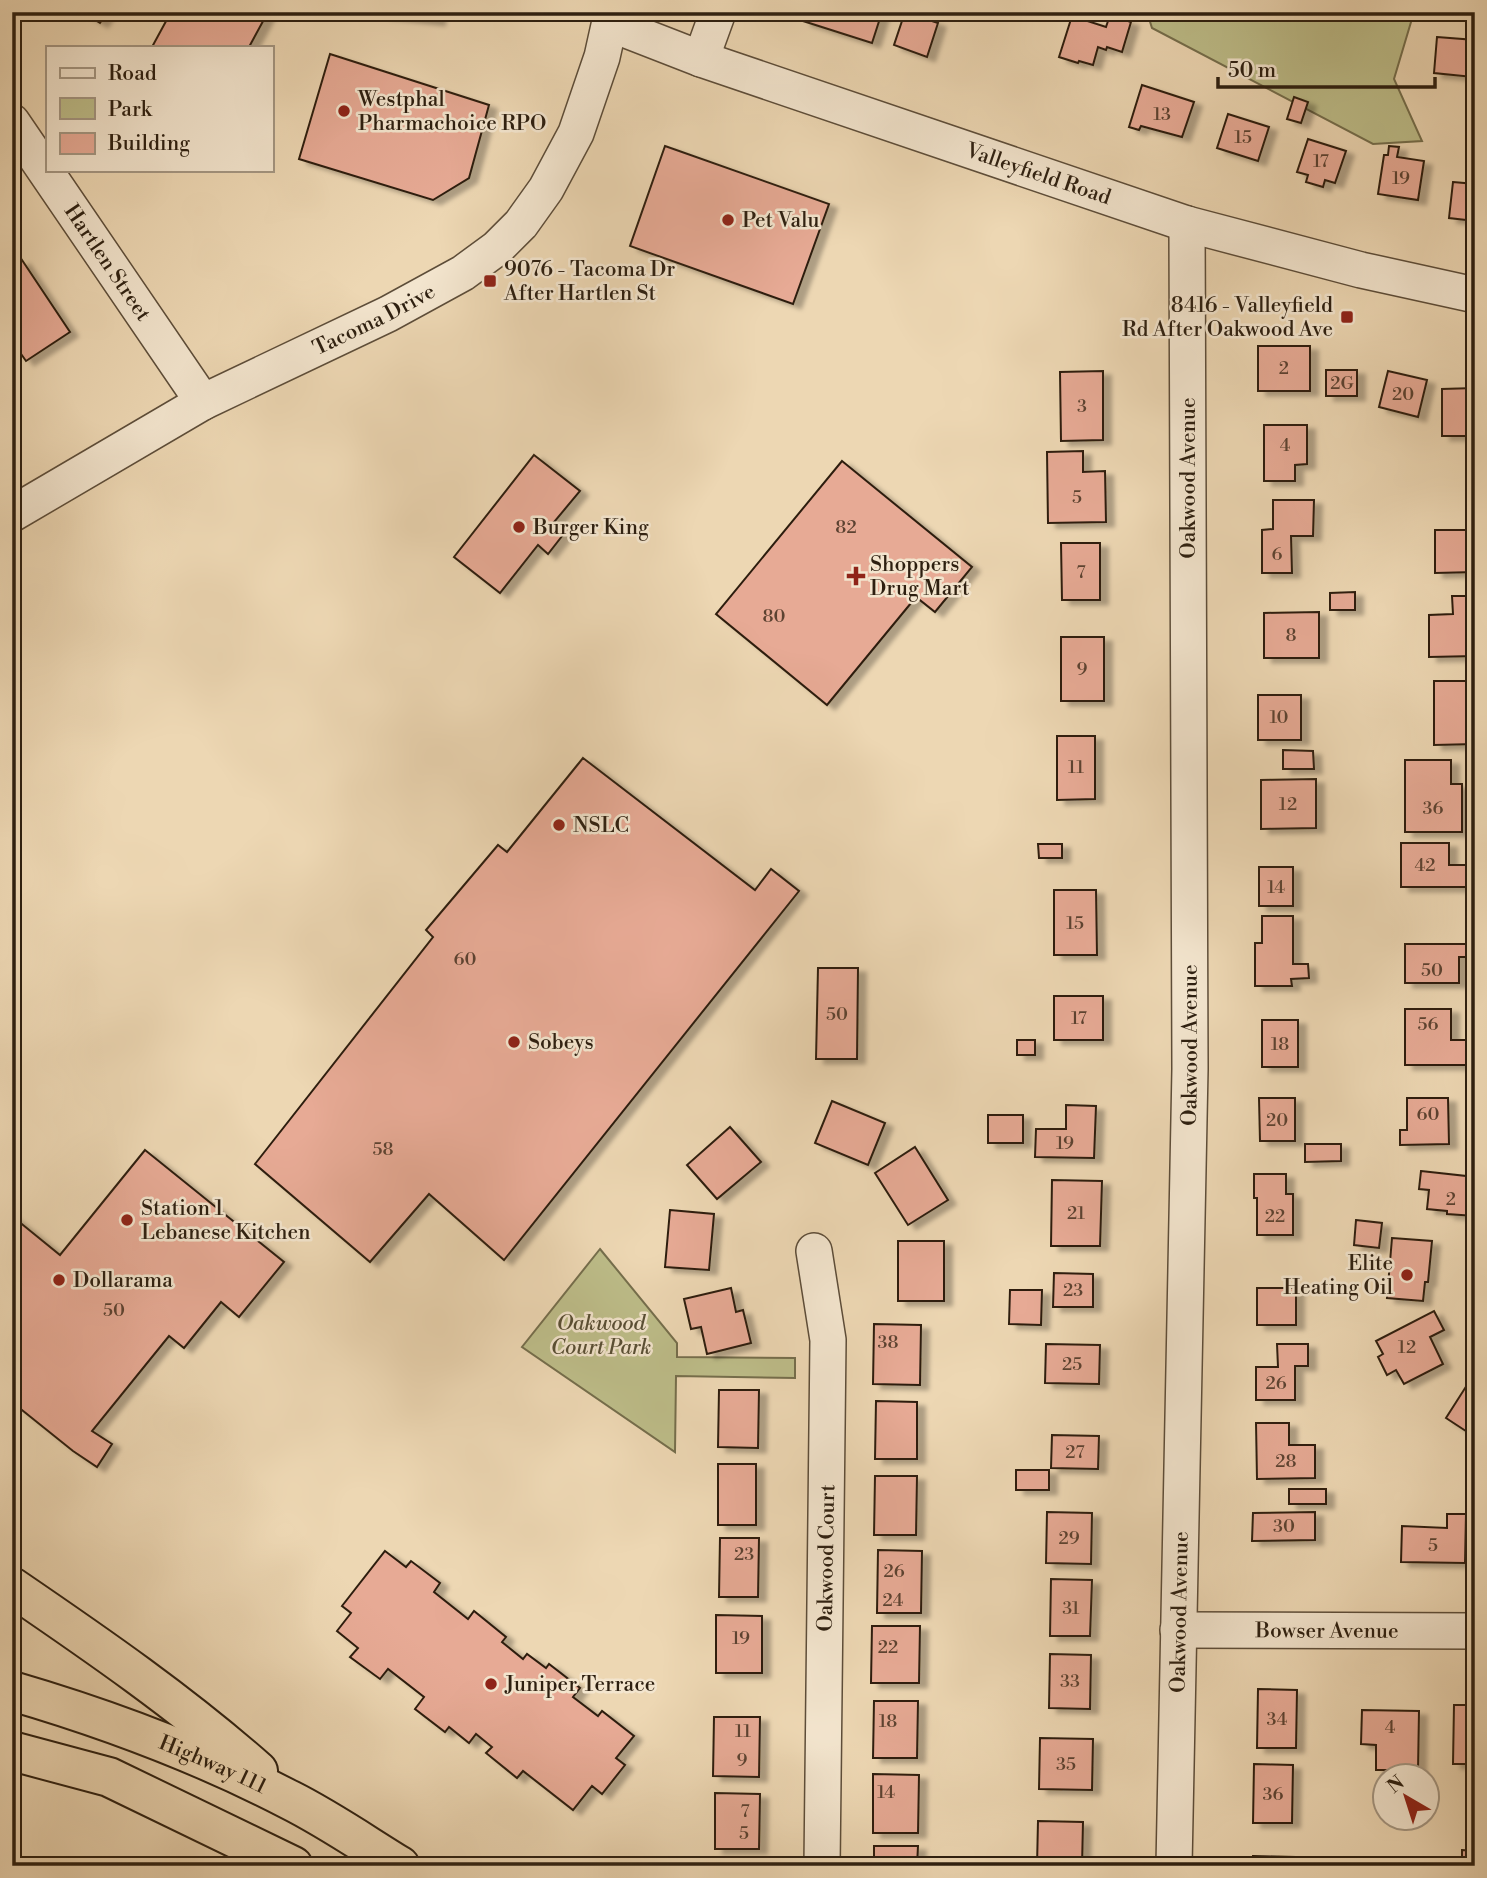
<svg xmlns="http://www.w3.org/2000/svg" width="1487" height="1878" viewBox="0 0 1487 1878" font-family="'Libre Bodoni',serif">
	<defs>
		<filter id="shadow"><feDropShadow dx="8" dy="4.5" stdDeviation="2" flood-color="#0004"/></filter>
	</defs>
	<rect width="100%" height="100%" fill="#edd7b3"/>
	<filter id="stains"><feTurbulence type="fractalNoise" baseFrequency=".00286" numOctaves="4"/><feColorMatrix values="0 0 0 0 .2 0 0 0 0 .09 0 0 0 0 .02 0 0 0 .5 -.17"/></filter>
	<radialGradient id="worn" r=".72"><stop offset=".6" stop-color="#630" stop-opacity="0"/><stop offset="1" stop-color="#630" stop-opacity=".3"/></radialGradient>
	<!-- green -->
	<g fill="#bdbd89" stroke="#756e4c" stroke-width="2">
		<path d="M1147,12H1414L1394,79L1422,141L1373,144L1152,28Z"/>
		<path d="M600,1249L677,1343V1357L795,1358V1378L676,1376L675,1452L522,1347Z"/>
	</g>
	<!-- building -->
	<g fill="#e7aa95" stroke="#2d1f10" stroke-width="2" filter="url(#shadow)">
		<path d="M82,12H107L100,23Z"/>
		<path d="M171,12H268L249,47H152Z"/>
		<path d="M382,12H438L437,21L382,14Z"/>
		<path d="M805,12H882L872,43L803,21Z"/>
		<path d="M905,12L938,23L927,57L894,45Z"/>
		<path d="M1110,15L1131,22L1122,52L1107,47L1106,50L1098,47L1093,65L1079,61L1078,63L1059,57L1072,16L1106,27Z"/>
		<path d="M1437,37L1475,40L1473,77L1434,73Z"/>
		<path d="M330,54L489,105L469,178L433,200L299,159Z"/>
		<path d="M1142,85L1194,102L1182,137L1141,126L1139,130L1129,127Z"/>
		<path d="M1294,97L1308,102L1301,123L1287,119Z"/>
		<path d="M1228,114L1269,127L1258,161L1217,148Z"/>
		<path d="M1308,139L1346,151L1335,183L1325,180L1323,187L1306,182L1308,175L1297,172Z"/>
		<path d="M665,146L829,204L793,304L630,246Z"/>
		<path d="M1389,146L1399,147L1397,157L1424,161L1418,200L1378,194L1384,155H1388Z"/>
		<path d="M1453,182L1475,184V221L1449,218Z"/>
		<path d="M22,260L70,332L26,361L12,341V267Z"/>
		<rect x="1258" y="346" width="52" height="45"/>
		<rect x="1326" y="370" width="31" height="26"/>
		<path d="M1103,371V440L1061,441L1060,372Z"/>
		<path d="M1388,371L1427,380L1418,417L1379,407Z"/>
		<path d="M1475,388V436H1442V389Z"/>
		<path d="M1264,425H1307V464L1295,465V481H1264Z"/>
		<path d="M1083,451V472L1105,471L1106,522L1048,523L1047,452Z"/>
		<path d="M534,455L580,491L554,522L566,531L548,554L538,545L500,593L454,557Z"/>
		<path d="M842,461L972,567L935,612L916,597L827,705L716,614Z"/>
		<path d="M1273,500H1314L1313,536H1291L1292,573H1262V530L1273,529Z"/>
		<path d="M1435,530H1475V572L1435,573Z"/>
		<path d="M1061,543H1100V600H1062Z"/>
		<path d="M1355,592V610H1330V593Z"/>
		<path d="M1452,596H1475V656L1429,657V615L1453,614Z"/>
		<path d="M1319,612V658H1264V613Z"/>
		<rect x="1061" y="637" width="43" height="64"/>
		<path d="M1434,681H1475V744L1434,745Z"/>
		<rect x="1258" y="695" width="43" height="45"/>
		<path d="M1057,736H1095V799L1057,800Z"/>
		<path d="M1283,750L1313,751L1314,769H1283Z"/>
		<path d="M583,758L755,890L771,869L799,891L504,1260L429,1194L370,1262L255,1164L433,937L426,930L498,845L507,852Z"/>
		<path d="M1405,760H1451V784H1462V832H1405Z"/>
		<path d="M1316,779V828L1261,829V780Z"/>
		<path d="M1401,843H1449V865H1475V887H1401Z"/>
		<path d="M1038,844H1062V858H1039Z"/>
		<rect x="1259" y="867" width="34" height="39"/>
		<path d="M1054,890H1096L1097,955H1054Z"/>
		<path d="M1262,916H1293V964H1308L1309,978L1291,979L1292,986H1255V943H1262Z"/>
		<path d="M1405,944H1475V957H1459V983H1405Z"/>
		<path d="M818,968H858L857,1059H816Z"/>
		<rect x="1054" y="996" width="49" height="44"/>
		<path d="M1405,1009H1451V1040H1468V1065H1405Z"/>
		<rect x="1262" y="1020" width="36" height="47"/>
		<rect x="1017" y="1040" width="18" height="15"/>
		<path d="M1259,1098H1295V1141H1260Z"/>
		<path d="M1407,1098H1448L1449,1144L1400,1145V1130H1407Z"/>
		<path d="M832,1101L885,1123L868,1165L815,1143Z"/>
		<path d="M1066,1105L1096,1106L1094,1158L1035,1157L1036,1129H1066Z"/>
		<rect x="988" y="1115" width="35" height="28"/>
		<path d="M730,1127L761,1162L717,1199L687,1165Z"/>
		<path d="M1305,1144H1341V1161L1305,1162Z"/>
		<path d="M915,1147L948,1200L908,1225L875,1173Z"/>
		<path d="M145,1150L284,1262L239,1317L221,1302L184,1348L169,1336L92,1431L112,1444L97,1467L73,1451L12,1402V1216L60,1255Z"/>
		<path d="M1421,1171L1475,1177V1216L1447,1214V1211L1427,1209L1429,1190L1419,1189Z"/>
		<path d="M1254,1174H1286V1194H1293V1235H1257V1198H1254Z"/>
		<path d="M1052,1180L1102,1181L1100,1246H1051Z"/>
		<path d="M670,1210L714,1214L709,1270L665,1267Z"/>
		<path d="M1356,1220L1382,1223L1379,1248L1354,1245Z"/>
		<path d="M1392,1238L1432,1241L1428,1282H1425L1423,1301L1387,1298Z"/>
		<rect x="898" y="1241" width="46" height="60"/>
		<path d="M1054,1273L1093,1274V1307H1053Z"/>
		<path d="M731,1288L736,1312L743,1310L751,1343L707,1354L701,1327L691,1329L684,1299Z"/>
		<rect x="1257" y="1288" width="39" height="37"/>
		<path d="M1010,1290H1042L1041,1325L1009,1324Z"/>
		<path d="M1434,1311L1444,1330L1430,1337L1443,1364L1404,1384L1396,1370L1387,1375L1378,1357L1383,1354L1376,1341Z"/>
		<path d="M874,1324L921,1325L920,1385L873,1384Z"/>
		<path d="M1046,1344L1100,1345L1099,1384L1045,1383Z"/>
		<path d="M1277,1344H1308V1366H1295V1400H1256V1367H1278Z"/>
		<path d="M1467,1385L1475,1390V1437L1446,1418Z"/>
		<path d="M719,1390H759L758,1448L718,1447Z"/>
		<path d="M876,1401L917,1402V1459H875Z"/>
		<path d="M1256,1423H1289V1445H1315V1478L1257,1479Z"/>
		<path d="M1052,1435L1099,1436L1098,1469L1051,1468Z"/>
		<rect x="718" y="1464" width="38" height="61"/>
		<rect x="1016" y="1470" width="33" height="20"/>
		<path d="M875,1476H917L916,1535H874Z"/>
		<rect x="1289" y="1489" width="37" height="15"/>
		<path d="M1047,1512L1092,1513L1091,1564L1046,1563Z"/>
		<path d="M1315,1512V1540L1252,1541L1253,1513Z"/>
		<path d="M1447,1514H1466L1465,1563L1401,1562L1402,1526L1447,1528Z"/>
		<path d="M720,1538H759L758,1597H719Z"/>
		<path d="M878,1550L922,1551L921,1613H877Z"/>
		<path d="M385,1551L406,1567L411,1561L440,1583L434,1592L468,1619L474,1611L506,1637L502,1642L523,1659L527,1654L546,1668L549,1664L580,1688L573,1697L598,1716L602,1711L634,1736L616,1758L625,1765L602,1794L592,1786L573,1810L523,1771L517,1778L486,1753L492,1747L476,1734L469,1743L449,1727L445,1732L415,1709L424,1697L388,1669L380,1679L350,1657L358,1648L337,1631L351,1613L342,1606Z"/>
		<path d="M1051,1579L1092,1580L1090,1636H1050Z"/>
		<path d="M716,1615L762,1616V1673H716Z"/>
		<path d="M872,1626H920L919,1683H871Z"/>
		<path d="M1050,1654L1091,1655L1090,1709L1049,1708Z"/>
		<path d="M1258,1689L1297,1690L1296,1748H1257Z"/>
		<path d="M874,1701H918L917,1758H873Z"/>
		<path d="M1454,1705H1475V1764H1453Z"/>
		<path d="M1362,1710L1419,1711L1418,1770H1376V1745L1361,1744Z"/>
		<path d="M714,1717H760L759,1777L713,1776Z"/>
		<path d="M1040,1738L1093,1739L1092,1790L1039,1789Z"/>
		<path d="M1254,1764L1293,1765L1292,1823H1253Z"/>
		<path d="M873,1774L919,1775L918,1833H873Z"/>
		<path d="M715,1793L760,1794L759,1849H715Z"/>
		<path d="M1038,1821L1083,1822L1082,1866H1037Z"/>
		<path d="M874,1846H918L917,1866H874Z"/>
		<path d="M1462,1850L1475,1851V1866H1462Z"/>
		<path d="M1253,1856L1295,1857V1866H1253Z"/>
	</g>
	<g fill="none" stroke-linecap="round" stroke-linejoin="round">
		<defs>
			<g id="minor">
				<path id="s1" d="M611,24L701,59L1187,224L1361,270L1475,295"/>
				<path d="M701,59L718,12"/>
				<path id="s2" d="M12,122L203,402"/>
				<path id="s3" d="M12,514L203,402L388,314L463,273L497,248L521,224L546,189L576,133L602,57L612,12"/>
				<path d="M814,1251L828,1340L822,1866"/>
				<path id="s4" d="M1178,1630L1475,1631"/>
				<path id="s5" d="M1174,1866L1190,1069L1187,224"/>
			</g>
			<g id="highway">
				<path d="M12,1587C97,1645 181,1703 258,1771"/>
				<path id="s6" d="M12,1691C108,1719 201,1754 290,1800C328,1819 364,1844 400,1866"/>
				<path d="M12,1751L109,1777L293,1866"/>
			</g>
		</defs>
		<!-- minor casing -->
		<use href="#minor" stroke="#5d4d39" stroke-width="38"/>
		<!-- highway casing -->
		<use href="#highway" stroke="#2d1f10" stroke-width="42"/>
		<!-- minor -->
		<use href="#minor" stroke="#f3e5ce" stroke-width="35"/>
		<!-- highway -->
		<use href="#highway" stroke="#edd7b3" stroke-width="38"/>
	</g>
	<!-- markers -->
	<g fill="#8f2418" stroke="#f3e5ce" stroke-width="2.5">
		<circle cx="344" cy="111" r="7"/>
		<circle cx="728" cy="220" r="7"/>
		<rect x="483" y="274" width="14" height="14" rx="3.5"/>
		<rect x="1340" y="310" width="14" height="14" rx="3.5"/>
		<circle cx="519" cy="527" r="7"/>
		<path d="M852.5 565.5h7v7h7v7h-7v7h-7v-7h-7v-7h7z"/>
		<circle cx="559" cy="825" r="7"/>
		<circle cx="514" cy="1042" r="7"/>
		<circle cx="127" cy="1220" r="7"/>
		<circle cx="1407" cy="1275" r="7"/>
		<circle cx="59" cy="1280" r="7"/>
		<circle cx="491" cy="1684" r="7"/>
	</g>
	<g text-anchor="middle" stroke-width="5" stroke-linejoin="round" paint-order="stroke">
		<!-- number labels -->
		<g font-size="18" fill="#5c4231">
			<text x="1162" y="120">13</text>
			<text x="1243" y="143">15</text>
			<text x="1321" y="167">17</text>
			<text x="1401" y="184">19</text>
			<text x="1284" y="374">2</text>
			<text x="1342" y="389">2G</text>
			<text x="1403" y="400">20</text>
			<text x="1082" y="412">3</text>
			<text x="1285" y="451">4</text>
			<text x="1077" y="503">5</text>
			<text x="846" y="533">82</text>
			<text x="1277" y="560">6</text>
			<text x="1081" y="578">7</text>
			<text x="774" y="622">80</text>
			<text x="1291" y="641">8</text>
			<text x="1082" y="675">9</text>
			<text x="1279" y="723">10</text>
			<text x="1076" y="773">11</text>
			<text x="1288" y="810">12</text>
			<text x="1433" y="814">36</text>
			<text x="1425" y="871">42</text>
			<text x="1276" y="893">14</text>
			<text x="1075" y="929">15</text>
			<text x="465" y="965">60</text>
			<text x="1432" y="976">50</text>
			<text x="837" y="1020">50</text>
			<text x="1079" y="1024">17</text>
			<text x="1428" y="1030">56</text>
			<text x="1280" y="1050">18</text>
			<text x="1428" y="1120">60</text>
			<text x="1277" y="1126">20</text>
			<text x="1065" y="1149">19</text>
			<text x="383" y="1155">58</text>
			<text x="1451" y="1205">2</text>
			<text x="1076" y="1219">21</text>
			<text x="1275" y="1222">22</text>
			<text x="1073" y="1296">23</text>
			<text x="114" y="1316">50</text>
			<text x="888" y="1348">38</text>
			<text x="1407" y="1353">12</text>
			<text x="1072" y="1370">25</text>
			<text x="1276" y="1389">26</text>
			<text x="1075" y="1458">27</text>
			<text x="1286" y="1467">28</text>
			<text x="1284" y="1532">30</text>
			<text x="1069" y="1544">29</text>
			<text x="1433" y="1551">5</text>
			<text x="744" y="1560">23</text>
			<text x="894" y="1577">26</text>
			<text x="893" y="1606">24</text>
			<text x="1071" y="1614">31</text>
			<text x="741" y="1644">19</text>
			<text x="888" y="1653">22</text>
			<text x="1070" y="1687">33</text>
			<text x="1277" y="1725">34</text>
			<text x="888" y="1727">18</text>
			<text x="1390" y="1733">4</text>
			<text x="743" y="1737">11</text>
			<text x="742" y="1766">9</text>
			<text x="1066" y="1770">35</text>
			<text x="886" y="1798">14</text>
			<text x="1273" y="1800">36</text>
			<text x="745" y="1817">7</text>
			<text x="744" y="1839">5</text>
		</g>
		<!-- poi labels -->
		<g font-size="21" fill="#2d1f10" stroke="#f3e5ce" text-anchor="start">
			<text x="358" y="106">Westphal<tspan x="358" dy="24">Pharmachoice RPO</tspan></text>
			<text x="742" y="227">Pet Valu</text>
			<text x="504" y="276">9076 - Tacoma Dr<tspan x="504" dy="24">After Hartlen St</tspan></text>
			<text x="1333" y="312" text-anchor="end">8416 - Valleyfield<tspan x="1333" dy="24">Rd After Oakwood Ave</tspan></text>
			<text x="533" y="534">Burger King</text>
			<text x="870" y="571">Shoppers<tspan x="870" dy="24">Drug Mart</tspan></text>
			<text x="573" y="832">NSLC</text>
			<text x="528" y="1049">Sobeys</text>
			<text x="141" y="1215">Station 1<tspan x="141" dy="24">Lebanese Kitchen</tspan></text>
			<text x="1393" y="1270" text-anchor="end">Elite<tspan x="1393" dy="24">Heating Oil</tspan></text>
			<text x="73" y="1287">Dollarama</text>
			<text x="505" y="1691">Juniper Terrace</text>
		</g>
		<!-- street labels -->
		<g font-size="21" fill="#2d1f10" stroke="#f3e5ce">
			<text dy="7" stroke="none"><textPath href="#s1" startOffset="453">Valleyfield Road</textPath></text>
			<text dy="7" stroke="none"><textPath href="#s2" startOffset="170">Hartlen Street</textPath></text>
			<text dy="7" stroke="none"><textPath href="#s3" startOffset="411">Tacoma Drive</textPath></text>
			<text transform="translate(1188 478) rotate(-90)" y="7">Oakwood Avenue</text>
			<text dy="7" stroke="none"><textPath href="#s5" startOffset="821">Oakwood Avenue</textPath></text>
			<text transform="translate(826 1558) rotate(-89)" y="7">Oakwood Court</text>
			<text dy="7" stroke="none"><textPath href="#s5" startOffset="254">Oakwood Avenue</textPath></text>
			<text dy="7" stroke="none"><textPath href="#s4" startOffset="149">Bowser Avenue</textPath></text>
			<text dy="7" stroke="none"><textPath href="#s6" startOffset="214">Highway 111</textPath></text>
		</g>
		<!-- park labels -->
		<g font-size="21" font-style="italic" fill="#584e34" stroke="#f3e5ce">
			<text x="601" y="1330">Oakwood<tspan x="601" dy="24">Court Park</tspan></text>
		</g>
	</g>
	<!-- margin -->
	<rect width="1487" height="1878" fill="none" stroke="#edd7b3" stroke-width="42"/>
	<rect x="14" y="14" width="1459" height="1850" fill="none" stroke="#2d1f10" stroke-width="3.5"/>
	<rect x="21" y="21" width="1445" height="1836" fill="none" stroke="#2d1f10" stroke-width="2"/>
	<!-- legend -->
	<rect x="46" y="46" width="228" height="126" fill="#f3e5ce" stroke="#a49682" stroke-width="2"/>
	<rect x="60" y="68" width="35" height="10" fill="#f3e5ce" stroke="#a49682" stroke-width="2"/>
	<text x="108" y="80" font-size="21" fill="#2d1f10">Road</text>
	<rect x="60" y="98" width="35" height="21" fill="#bdbd89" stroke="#a49682" stroke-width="2"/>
	<text x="108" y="116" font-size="21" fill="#2d1f10">Park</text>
	<rect x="60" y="133" width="35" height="21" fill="#e7aa95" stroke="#a49682" stroke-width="2"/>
	<text x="108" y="150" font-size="21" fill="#2d1f10">Building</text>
	<!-- north arrow -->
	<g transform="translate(1406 1797) rotate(321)"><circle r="33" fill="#f3e5ce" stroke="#a49682" stroke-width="2"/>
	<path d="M0-5L12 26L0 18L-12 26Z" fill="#8f2418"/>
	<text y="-10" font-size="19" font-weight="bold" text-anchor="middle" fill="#2d1f10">N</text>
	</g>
	<!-- scale -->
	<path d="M1218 77v10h217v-10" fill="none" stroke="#2d1f10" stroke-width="3.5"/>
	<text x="1228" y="77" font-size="21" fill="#2d1f10" stroke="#f3e5ce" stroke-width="5" paint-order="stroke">50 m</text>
	<rect width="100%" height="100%" filter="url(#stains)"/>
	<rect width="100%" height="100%" fill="url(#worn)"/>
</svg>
